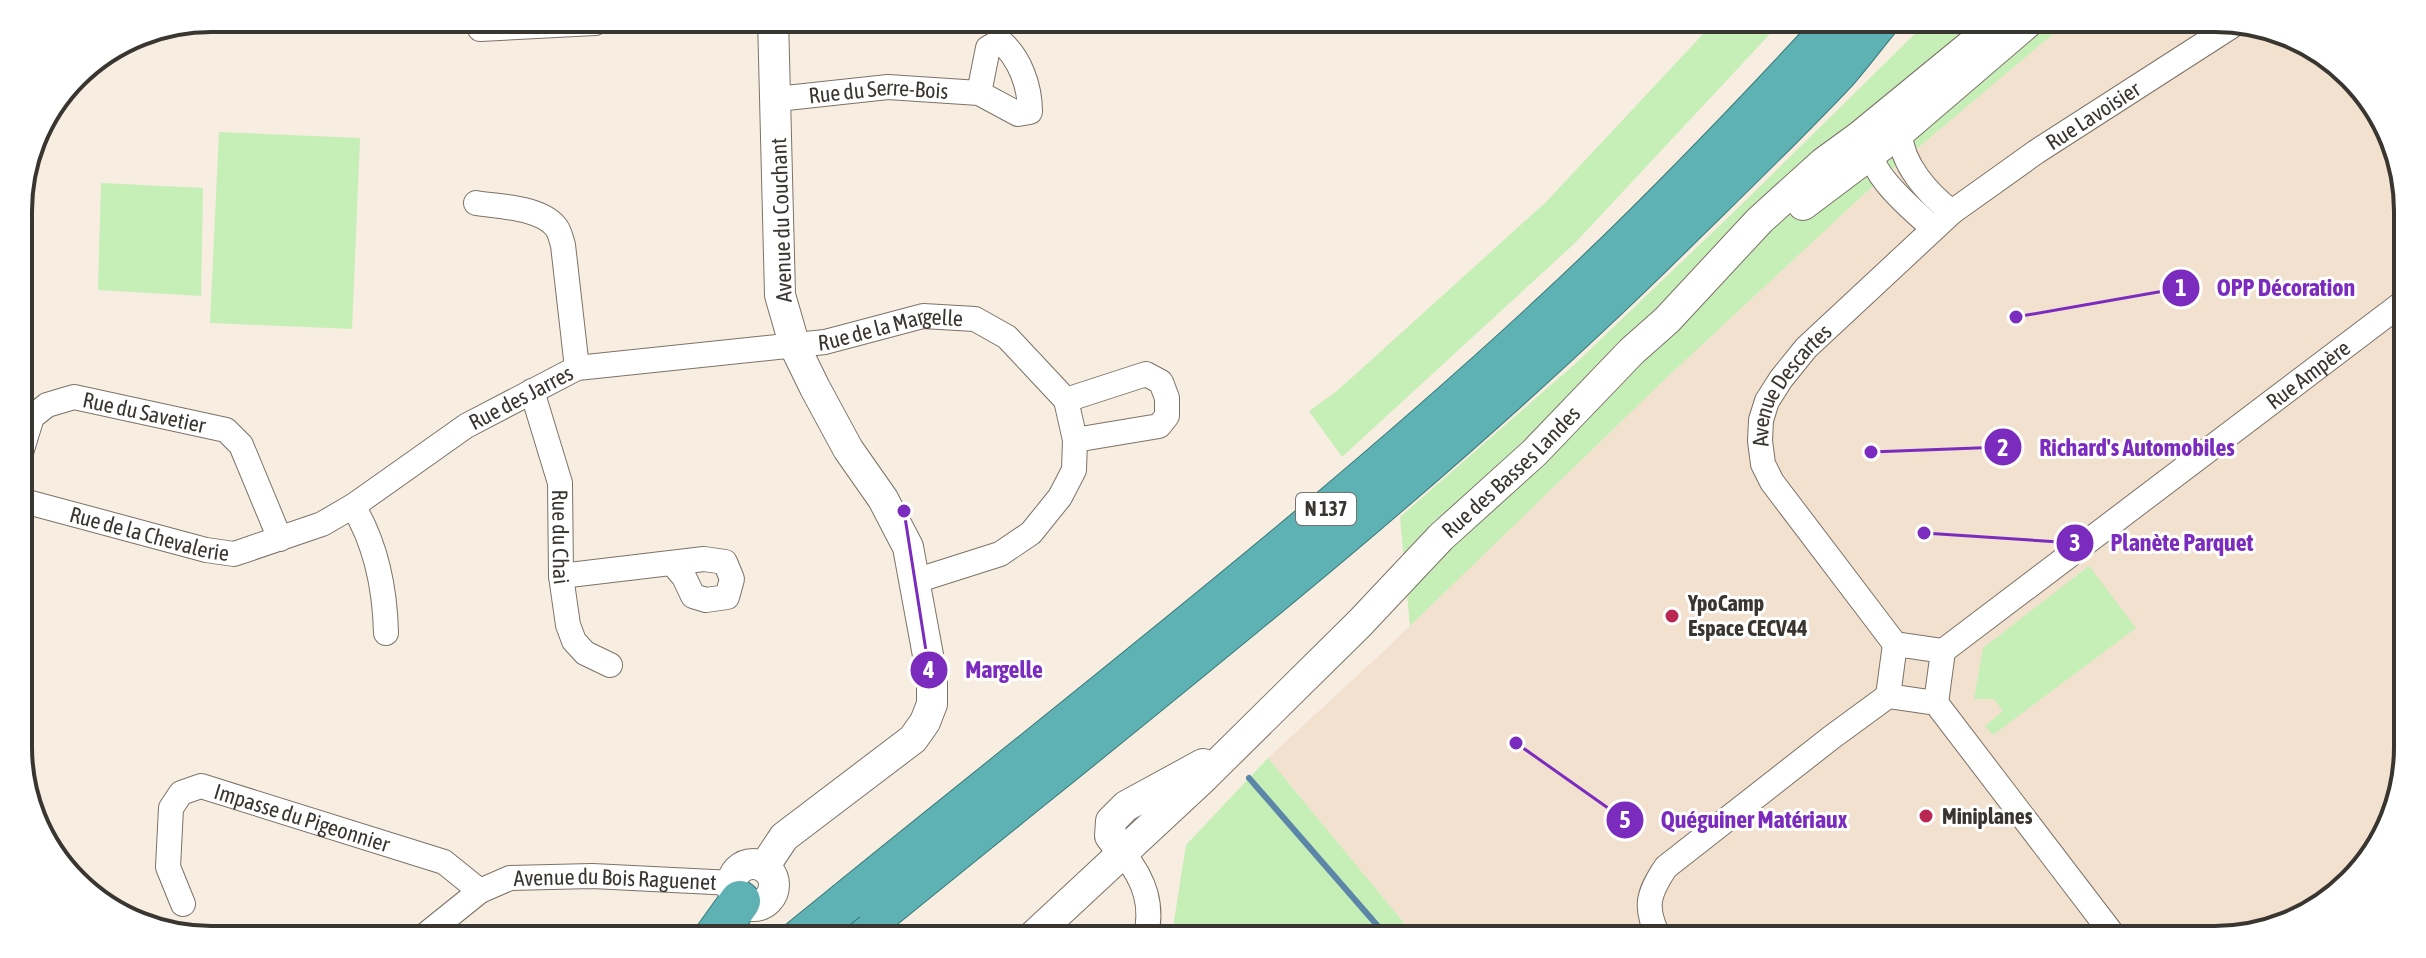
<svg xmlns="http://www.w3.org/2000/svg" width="2426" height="958" viewBox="0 0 2426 958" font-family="'Asap Condensed',sans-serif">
	<rect width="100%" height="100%" fill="#f7ede0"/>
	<!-- built -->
	<path fill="#f1e1ce" d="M2072,18H2215L2278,28L2360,84L2406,185L2398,810L2332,900L2227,940H1418L1268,758L1384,651L1662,382L1875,184Z"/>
	<!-- green -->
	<g fill="#c6efb7">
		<path d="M1718,18H1785L1575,243L1342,457L1309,411L1337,391L1546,202Z"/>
		<path d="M1931,18H2072L1875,184L1662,382L1410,626L1400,517L1575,364L1741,205Z"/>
		<path d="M219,132L360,138L352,329L210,323Z"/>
		<path d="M101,183L203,188L201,296L98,290Z"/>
		<path d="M2089,566L2136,628L1993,735L1985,726L2003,711L1994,699H1974L1983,648Z"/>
		<path d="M1268,758L1418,940H1171L1186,845Z"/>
	</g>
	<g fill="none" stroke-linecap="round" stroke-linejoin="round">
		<!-- stream -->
		<path stroke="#5c86a8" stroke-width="6" d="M1249,778L1390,940"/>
		<defs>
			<g id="minor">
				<path d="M480,18V29L595,23V18"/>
				<path id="s1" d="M777,99L888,87L979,93L1018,114L1030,112C1030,86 1020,58 1000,41L988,48L979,93"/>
				<path d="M1900,132C1901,164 1928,194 1952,212"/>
				<path d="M1875,140C1857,165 1915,212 1933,228"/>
				<path d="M476,203C500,207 540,207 556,227C560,232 561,239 563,245L577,368"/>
				<path id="s2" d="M532,391L560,483L561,576L568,625L574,641L585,653L610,665"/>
				<path d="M1066,400L1146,374L1161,382L1167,398V416L1159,426L1075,440"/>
				<path id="s3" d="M20,456L32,417L47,405L74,397L226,430L241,445L280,539"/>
				<path id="s4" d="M20,500L206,550L234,554L322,524L353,506L466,426L577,368L825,342L923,316L975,319L1007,337L1066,400L1075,440L1074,470L1060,497L1031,533L1000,554L915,581"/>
				<path d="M353,506C376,544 385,590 386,633"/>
				<path d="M561,576L704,559L725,562L732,579L727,597L706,600L693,596L684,577L672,563"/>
				<path id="s5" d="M1895,644L1772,482L1763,464L1760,441L1761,420L1767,401L1781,379L1806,348L1952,212L2036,152L2238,22"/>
				<path d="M1895,644L1943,651L1936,703L1888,696Z"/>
				<path id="s6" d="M1943,651L2405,301"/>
				<path d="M1936,703L2117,940"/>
				<path d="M1123,853C1145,880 1154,906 1145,940"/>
				<path id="s7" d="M183,904L168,867L171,808L181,793L201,786L444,862L480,891"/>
				<path id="s8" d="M419,940L480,891L510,878L592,876L733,883"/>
				<path d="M1660,940C1644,908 1647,895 1666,867L1832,737L1888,696"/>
			</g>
			<g id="tertiary">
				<path d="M1803,205L1900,132L2033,18"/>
				<path d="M1123,853L1110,836L1111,821L1126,806L1203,764"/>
				<circle cx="753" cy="885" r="21"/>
				<path d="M764,867L784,837L913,739L925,722L932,704V677L908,547L883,499L848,449L815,388L795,347L780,295L773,18"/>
				<path id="s9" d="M1029,940L1201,780L1360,623L1441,537L1534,453L1632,351L1667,320L1760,220L1823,163L1860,136L2004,18"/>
			</g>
			<g id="trunk">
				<path d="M847,901C1086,707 1331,518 1556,309C1656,216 1750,118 1842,18"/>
				<path d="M712,940L740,901"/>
				<path d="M846,940C1128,709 1420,487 1679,230C1732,178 1786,126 1837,72C1852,55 1866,36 1881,18"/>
			</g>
		</defs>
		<!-- minor casing -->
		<use href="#minor" stroke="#7c7268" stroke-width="26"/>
		<!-- tertiary casing -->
		<use href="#tertiary" stroke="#7c7268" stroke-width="32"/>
		<!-- trunk casing -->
		<use href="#trunk" stroke="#367a79" stroke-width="42"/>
		<!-- minor -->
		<use href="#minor" stroke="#fff" stroke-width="24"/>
		<!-- tertiary -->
		<use href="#tertiary" stroke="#fff" stroke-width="30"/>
		<!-- trunk -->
		<use href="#trunk" stroke="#5eb2b3" stroke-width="40"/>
		<defs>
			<path id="trunk-bridge" d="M799,940L847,901"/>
		</defs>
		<!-- trunk-bridge casing -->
		<use href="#trunk-bridge" stroke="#367a79" stroke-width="42" stroke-linecap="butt"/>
		<!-- trunk-bridge -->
		<use href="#trunk-bridge" stroke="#5eb2b3" stroke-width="40"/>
	</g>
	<!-- markers -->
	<g fill="#b82852" stroke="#fff" stroke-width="3">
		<circle cx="1672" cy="616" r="8"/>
		<circle cx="1926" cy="816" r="8"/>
	</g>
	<g text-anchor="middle" stroke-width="6" stroke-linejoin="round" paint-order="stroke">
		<!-- shield labels -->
		<rect fill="#fff" stroke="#74726e" stroke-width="2" x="1296" y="493" width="60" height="32" rx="6"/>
		<g font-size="20" font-weight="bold" fill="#393530">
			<text x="1326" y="516">N 137</text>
		</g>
		<!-- street labels -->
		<g font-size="22" fill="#393530" stroke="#fff">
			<text dy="8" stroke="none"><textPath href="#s1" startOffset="102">Rue du Serre-Bois</textPath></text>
			<text dy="8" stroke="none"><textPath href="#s5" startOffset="724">Rue Lavoisier</textPath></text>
			<text transform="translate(781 220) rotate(-92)" y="8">Avenue du Couchant</text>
			<text dy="8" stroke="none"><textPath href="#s4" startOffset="930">Rue de la Margelle</textPath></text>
			<text dy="8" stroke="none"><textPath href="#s6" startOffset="458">Rue Ampère</textPath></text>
			<text dy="8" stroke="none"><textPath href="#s5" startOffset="312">Avenue Descartes</textPath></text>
			<text dy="8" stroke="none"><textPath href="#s4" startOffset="550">Rue des Jarres</textPath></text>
			<text dy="8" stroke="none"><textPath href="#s3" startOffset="160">Rue du Savetier</textPath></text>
			<text dy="8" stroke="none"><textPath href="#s9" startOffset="672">Rue des Basses Landes</textPath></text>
			<text dy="8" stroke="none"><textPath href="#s4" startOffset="134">Rue de la Chevalerie</textPath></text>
			<text dy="8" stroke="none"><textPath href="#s2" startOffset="150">Rue du Chai</textPath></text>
			<text dy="8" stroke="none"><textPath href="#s7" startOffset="244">Impasse du Pigeonnier</textPath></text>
			<text dy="8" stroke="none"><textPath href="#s8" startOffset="216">Avenue du Bois Raguenet</textPath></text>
		</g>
		<!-- poi labels -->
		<g font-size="22" font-weight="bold" fill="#393530" stroke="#fff" text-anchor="start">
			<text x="1688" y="611">YpoCamp<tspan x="1688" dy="25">Espace CECV44</tspan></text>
			<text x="1942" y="824">Miniplanes</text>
		</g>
	</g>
	<!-- crop -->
	<path d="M0 0H2426V958H0ZM211 32H2215A179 179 0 0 1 2394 211V747A179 179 0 0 1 2215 926H211A179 179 0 0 1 32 747V211A179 179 0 0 1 211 32Z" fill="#fff" fill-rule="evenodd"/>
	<path fill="none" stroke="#393530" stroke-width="4" d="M211 32H2215A179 179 0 0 1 2394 211V747A179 179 0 0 1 2215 926H211A179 179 0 0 1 32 747V211A179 179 0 0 1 211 32Z"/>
	<!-- callouts -->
	<path fill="none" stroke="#7b2cbf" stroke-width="3" d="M2016 317L2181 288M1871 452L2003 447M1924 533L2075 543M904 511L929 670M1516 743L1625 820"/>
	<g fill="#7b2cbf" stroke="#fff" stroke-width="3">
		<circle cx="2016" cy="317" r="8"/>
		<circle cx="1871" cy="452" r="8"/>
		<circle cx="1924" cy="533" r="8"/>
		<circle cx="904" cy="511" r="8"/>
		<circle cx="1516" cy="743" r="8"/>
		<circle cx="2181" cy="288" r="20"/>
		<circle cx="2003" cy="447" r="20"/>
		<circle cx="2075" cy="543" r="20"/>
		<circle cx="929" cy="670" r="20"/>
		<circle cx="1625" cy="820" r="20"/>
	</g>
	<g font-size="24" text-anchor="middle" font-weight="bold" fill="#fff">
		<text x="2181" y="296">1</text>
		<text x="2003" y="456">2</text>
		<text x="2075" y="551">3</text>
		<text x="929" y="678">4</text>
		<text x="1625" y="828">5</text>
	</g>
	<g font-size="24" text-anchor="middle" font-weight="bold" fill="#7b2cbf" stroke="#fff" stroke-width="6" stroke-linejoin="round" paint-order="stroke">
		<text x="2286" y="296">OPP Décoration</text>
		<text x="2137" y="456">Richard's Automobiles</text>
		<text x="2182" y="551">Planète Parquet</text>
		<text x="1004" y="678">Margelle</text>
		<text x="1754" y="828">Quéguiner Matériaux</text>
	</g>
</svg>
